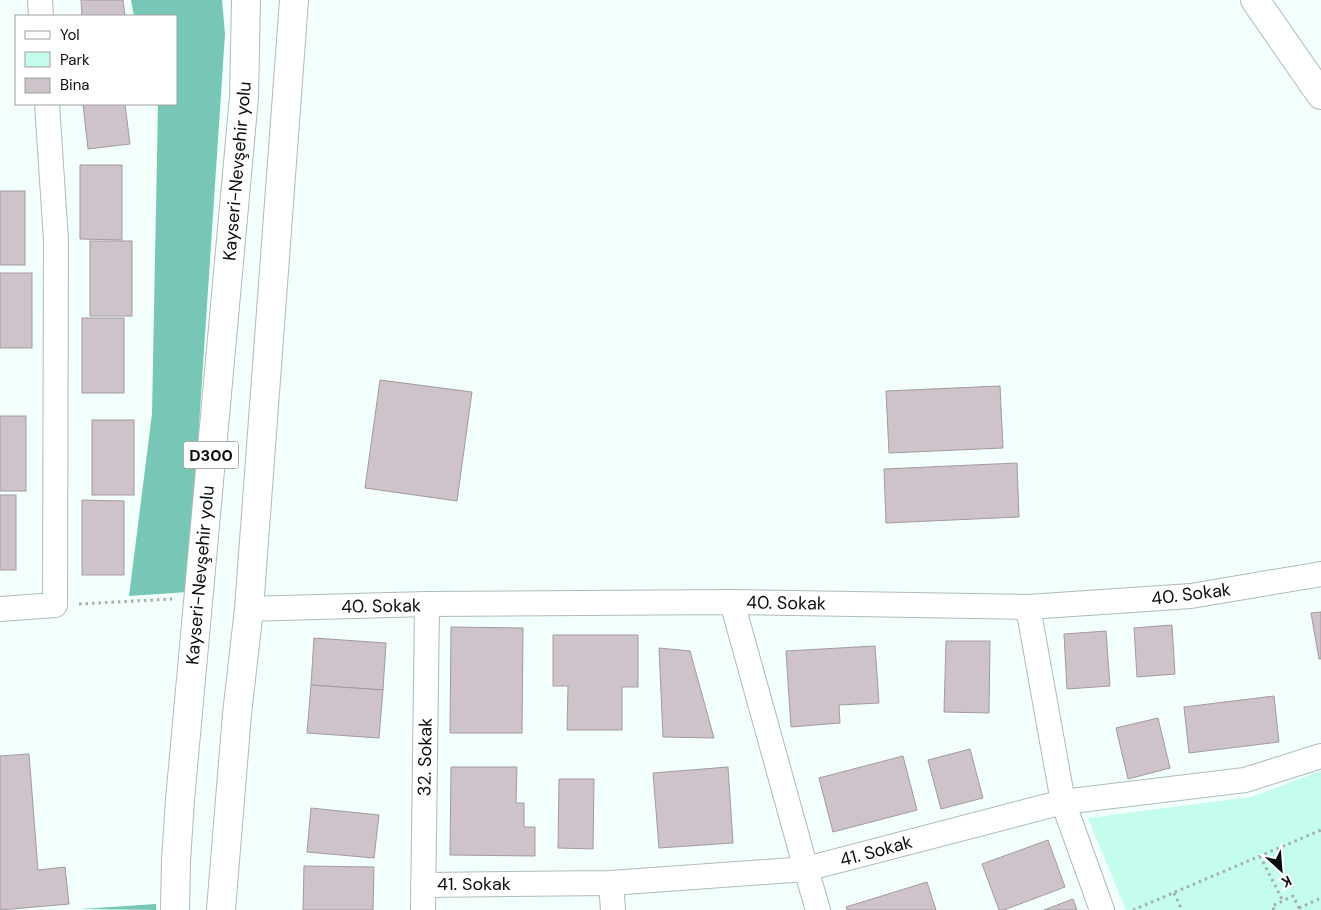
<svg xmlns="http://www.w3.org/2000/svg" width="1321" height="910" viewBox="0 0 1321 910" font-family="'DM Sans',sans-serif">
	<rect width="100%" height="100%" fill="#f3fffb"/>
	<!-- green -->
	<path fill="#c4fcee" d="M1321,771V910H1126L1088,818L1251,797Z"/>
	<!-- forest -->
	<g fill="#78c7b6">
		<path d="M131,0H222L225,34L188,592L129,596L152,414L158,104H176V16H134Z"/>
		<path d="M156,904V910L81,909Z"/>
	</g>
	<!-- building -->
	<g fill="#cec3cb" stroke="#a399a1">
		<path d="M81,0H123L125,16H82Z"/>
		<path d="M83,104H125L130,144L88,149Z"/>
		<path d="M80,165H122V240L80,239Z"/>
		<rect x="0" y="191" width="25" height="74"/>
		<rect x="90" y="241" width="42" height="75"/>
		<rect x="0" y="273" width="32" height="75"/>
		<rect x="82" y="318" width="42" height="75"/>
		<path d="M380,380L472,392L457,501L365,488Z"/>
		<path d="M1000,386L1003,448L889,453L886,391Z"/>
		<rect x="0" y="416" width="26" height="75"/>
		<rect x="92" y="420" width="42" height="75"/>
		<path d="M1017,463L1019,517L886,523L884,469Z"/>
		<rect x="0" y="495" width="16" height="75"/>
		<path d="M82,500L124,501V575H82Z"/>
		<path d="M1321,612V659H1319L1311,613Z"/>
		<path d="M1172,625L1175,674L1137,677L1134,628Z"/>
		<path d="M451,627L523,628L522,733H450Z"/>
		<path d="M1106,631L1110,686L1067,689L1064,634Z"/>
		<path d="M553,635H638V687H622V730H567L568,686H553Z"/>
		<path d="M314,638L386,643L383,690L311,685Z"/>
		<path d="M946,641H990L989,713L944,712Z"/>
		<path d="M875,646L879,703L839,705L840,723L791,727L786,651Z"/>
		<path d="M659,648L690,651L714,738L663,737Z"/>
		<path d="M311,685L383,690L379,738L307,733Z"/>
		<path d="M1274,696L1279,742L1189,753L1184,707Z"/>
		<path d="M1158,718L1170,768L1128,779L1116,728Z"/>
		<path d="M970,749L983,798L941,809L928,760Z"/>
		<path d="M29,754L38,870L65,867L69,904L0,910V756Z"/>
		<path d="M903,756L917,810L833,832L819,778Z"/>
		<path d="M451,767H517L516,803H524V827H535V856L450,855Z"/>
		<path d="M728,767L733,843L659,848L653,773Z"/>
		<path d="M559,779H594L593,849L558,848Z"/>
		<path d="M311,808L379,815L374,858L307,852Z"/>
		<path d="M1048,840L1065,887L1004,910H999L982,864Z"/>
		<path d="M304,866L374,867L373,910H303Z"/>
		<path d="M927,882L936,910H847L846,907Z"/>
		<path d="M1073,899L1077,910H1044Z"/>
	</g>
	<g fill="none" stroke-linecap="round" stroke-linejoin="round">
		<defs>
			<g id="street">
				<path d="M40,0L41,16"/>
				<path d="M732,602L806,869L818,910"/>
				<path d="M1028,607L1063,802L1102,910"/>
				<path d="M0,609L55,605L56,240L47,104"/>
				<path d="M249,609L427,604L732,602L1028,607L1191,596L1321,574"/>
				<path d="M611,883L613,910"/>
				<path d="M423,885L611,883L806,869L1063,802L1245,780L1321,756"/>
				<path d="M423,910L427,604"/>
			</g>
			<path id="secondary" d="M1255,0L1321,95"/>
			<g id="highway">
				<path d="M175,910L176,861L180,800L244,97L246,0"/>
				<path d="M221,910L237,714L249,609L294,0"/>
			</g>
		</defs>
		<!-- street casing -->
		<use href="#street" stroke="#aebcb8" stroke-width="26"/>
		<!-- secondary casing -->
		<use href="#secondary" stroke="#aebcb8" stroke-width="30"/>
		<!-- highway casing -->
		<use href="#highway" stroke="#aebcb8" stroke-width="30"/>
		<!-- path -->
		<g stroke="#a4aeab" stroke-width="3" stroke-dasharray="2.5 4" stroke-linecap="butt">
			<path d="M79,604L172,599"/>
			<path d="M1260,856L1283,901"/>
			<path d="M1174,893L1182,910"/>
			<path d="M1299,908L1321,898"/>
			<path d="M1133,910L1321,830"/>
			<path d="M1274,910L1272,906L1293,896L1300,910"/>
		</g>
		<!-- street -->
		<use href="#street" stroke="#fff" stroke-width="24"/>
		<!-- secondary -->
		<use href="#secondary" stroke="#fff" stroke-width="28"/>
		<!-- highway -->
		<use href="#highway" stroke="#fff" stroke-width="28"/>
	</g>
	<g text-anchor="middle" stroke-width="4" stroke-linejoin="round" paint-order="stroke">
		<!-- shield labels -->
		<rect fill="#fff" stroke="#535656" stroke-width="1" x="183.5" y="441.5" width="55" height="27" rx="4"/>
		<g font-size="16" font-weight="bold" fill="#090e0d">
			<text x="211" y="461">D300</text>
		</g>
		<!-- street labels -->
		<g font-size="18" fill="#090e0d" stroke="#fff">
			<text transform="translate(237 171) rotate(-85)" y="6">Kayseri-Nevşehir yolu</text>
			<text transform="translate(200 575) rotate(-85)" y="6">Kayseri-Nevşehir yolu</text>
			<text transform="translate(1191 594) rotate(-7)" y="6">40. Sokak</text>
			<text transform="translate(786 603) rotate(1)" y="6">40. Sokak</text>
			<text transform="translate(381 606) rotate(-1)" y="6">40. Sokak</text>
			<text transform="translate(425 757) rotate(-89)" y="6">32. Sokak</text>
			<text transform="translate(876 851) rotate(-15)" y="6">41. Sokak</text>
			<text x="474" y="890">41. Sokak</text>
		</g>
	</g>
	<!-- legend -->
	<rect x="15" y="15" width="162" height="90" fill="#ffffff" stroke="#9d9f9e"/>
	<rect x="25" y="31" width="25" height="8" fill="#ffffff" stroke="#9d9f9e"/>
	<text x="60" y="40" font-size="15" fill="#090e0d">Yol</text>
	<rect x="25" y="52" width="25" height="15" fill="#c4fcee" stroke="#9d9f9e"/>
	<text x="60" y="65" font-size="15" fill="#090e0d">Park</text>
	<rect x="25" y="78" width="25" height="15" fill="#cec3cb" stroke="#9d9f9e"/>
	<text x="60" y="90" font-size="15" fill="#090e0d">Bina</text>
	<!-- north arrow -->
	<g transform="translate(1281 870) rotate(154)" stroke="#ffffff" stroke-width="4" paint-order="stroke">
	<path d="M0-4L9 19L0 12L-9 19Z" fill="#090e0d"/>
	<text y="-8" font-size="14" font-weight="bold" text-anchor="middle" fill="#090e0d">K</text>
	</g>
</svg>
